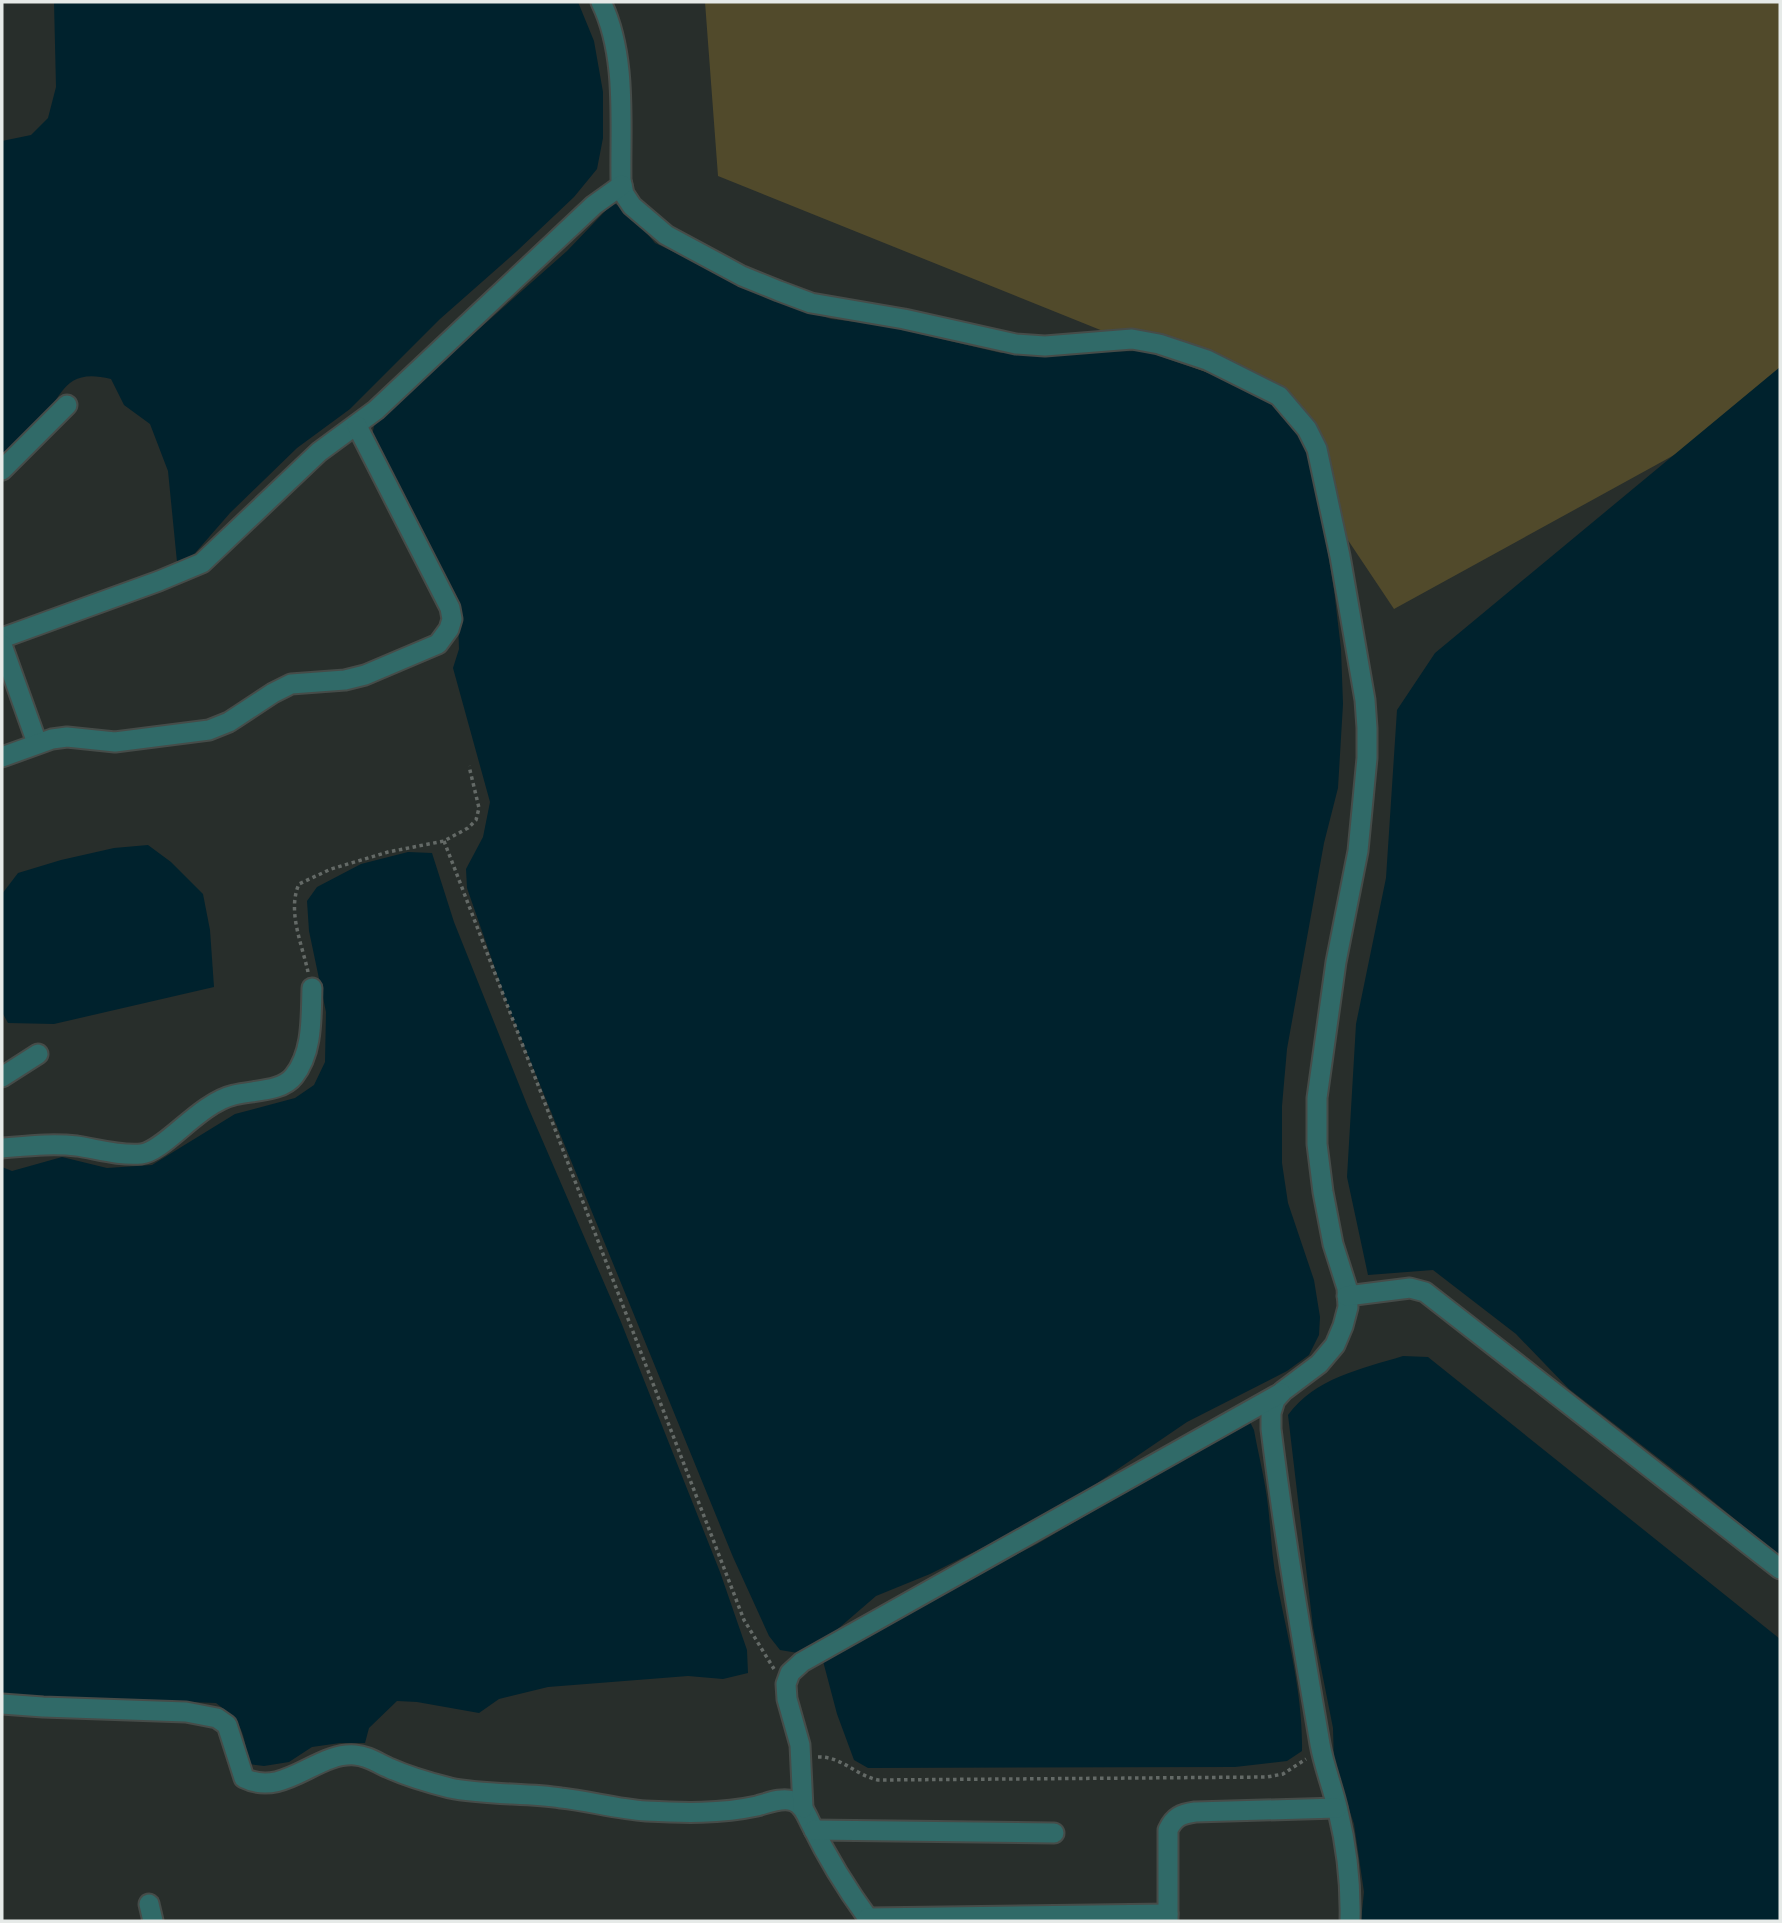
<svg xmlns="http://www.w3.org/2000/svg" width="1782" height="1923" viewBox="0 0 1782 1923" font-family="Lato,sans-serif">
	<rect width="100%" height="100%" fill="#282e2b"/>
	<!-- green -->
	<path fill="#514a2b" d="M705,2H1780V385L1676,454L1394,609L1247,389L718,176Z"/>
	<!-- water -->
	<g fill="#00222d">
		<path d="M54,2H578L594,41L603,92V138L597,169L574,197L517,251L440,319L350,409L297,448L230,513L189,560L177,562L168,471L150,424L124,405L111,379C62,367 64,397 36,426C26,436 14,444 2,453V141L31,135L48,118L56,87Z"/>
		<path d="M613,203L626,209L655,243L770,298L831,319L882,325L1001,353L1145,351L1220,377L1267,398L1286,416L1303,438L1320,505L1334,590L1341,649L1343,704L1338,788L1324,843L1287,1049L1282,1106V1163L1288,1203L1314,1280L1320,1317L1319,1335L1309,1355L1287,1371L1187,1422L1093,1486L1026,1526L930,1574L876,1596L825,1640L804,1654L780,1650L769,1636L733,1557L509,1009L467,888L466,869L483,837L490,802L453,668L459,649L458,617L454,597L432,549L372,436L374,426L389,409L567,251Z"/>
		<path d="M1780,367V1556L1692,1484L1569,1389L1516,1334L1433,1270L1368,1275L1347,1177L1356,1024L1386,878L1397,710L1435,653Z"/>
		<path d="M148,845L171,862L203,894L210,930L214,987L54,1024L8,1023L2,1012V894L18,873L61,860L114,848Z"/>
		<path d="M408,852L432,853L454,922L528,1107L621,1322L720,1572L747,1650L748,1673L723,1679L688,1676L548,1687L499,1699L479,1713L417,1702L397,1701L369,1728L365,1743H340L312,1747L289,1762L264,1766L249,1764C243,1731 244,1724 216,1703L2,1695V1167L12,1171L62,1157L107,1168L152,1165L235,1114L295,1098L314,1085L325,1062L326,1012L309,931L307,901L317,887L361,864Z"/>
		<path d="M1403,1356L1428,1357L1780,1639V1921H1361L1364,1892L1354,1824L1334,1764L1333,1728L1313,1627L1288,1415C1315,1378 1361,1369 1403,1356Z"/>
		<path d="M1249,1420L1254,1430C1258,1453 1264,1475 1267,1498C1271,1526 1271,1555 1277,1583C1288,1639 1303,1694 1302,1751L1287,1761L1235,1767L868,1768L854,1760L837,1714L823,1661L869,1636L906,1611L1037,1544Z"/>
	</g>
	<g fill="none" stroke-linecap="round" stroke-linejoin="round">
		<defs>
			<g id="minor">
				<path d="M601,2C627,55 620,122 621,180L624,194L632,206L666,235L742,276L779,291L811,303L904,319L1016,344L1045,346L1132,339L1159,344L1207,360L1279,396L1307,429L1317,449L1340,556L1365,700L1367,728V758L1358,851L1336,962L1317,1098V1144L1323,1192L1333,1244L1347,1288L1348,1307L1343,1326L1335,1345L1319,1364L1283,1391L1275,1400L1271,1413V1429C1284,1535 1302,1639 1320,1744C1324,1767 1333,1788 1338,1811C1347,1848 1351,1883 1350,1921"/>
				<path d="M2,470L67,405"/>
				<path d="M2,638L159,581L202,563L319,452L376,410L594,205L622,185"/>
				<path d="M2,645L37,743"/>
				<path d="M2,757L52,739L67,737L115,742L209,730L229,722L273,693L291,684L345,680L365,675L438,644L449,629L452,619L450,608L357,426"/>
				<path d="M2,1077L38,1054"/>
				<path d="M2,1148C27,1146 52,1143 77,1146C97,1149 119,1156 141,1154C164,1152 199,1103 234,1095C253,1090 282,1092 294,1076C313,1052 311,1017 312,988"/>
				<path d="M1347,1296L1410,1288L1425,1292L1780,1569"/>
				<path d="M2,1704L43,1707L186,1712L217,1718L227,1725L244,1778C284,1798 316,1752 355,1755C369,1756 377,1763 389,1768C409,1777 430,1783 450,1788C483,1795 527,1793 561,1798C589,1801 617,1809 646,1811C683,1813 720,1814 757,1806C768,1803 782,1797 793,1801C804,1805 807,1817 812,1826C828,1859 848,1891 870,1921"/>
				<path d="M803,1808L800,1745L787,1699L786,1684L790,1673L802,1662L1281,1393"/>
				<path d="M814,1830L1054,1833"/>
				<path d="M149,1904L153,1921"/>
				<path d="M868,1918L1168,1914"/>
				<path d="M1168,1921V1830C1174,1817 1181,1814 1195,1812L1337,1808"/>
			</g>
		</defs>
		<!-- minor casing -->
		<use href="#minor" stroke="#464c49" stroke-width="23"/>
		<!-- path -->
		<g stroke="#646a67" stroke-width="3.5" stroke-dasharray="3.5 3.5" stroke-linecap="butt">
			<path d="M444,841L744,1620L774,1669"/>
			<path d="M308,972C302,944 287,911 299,884L331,869L388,852L444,841L468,828L476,820L479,808L469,766"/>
			<path d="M818,1757C841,1756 855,1775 878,1780L1267,1777L1283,1774L1306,1759"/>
		</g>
		<!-- minor -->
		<use href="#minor" stroke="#306a68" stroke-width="19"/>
	</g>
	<!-- border -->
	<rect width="1782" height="1923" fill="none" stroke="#e6eae8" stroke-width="7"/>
</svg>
